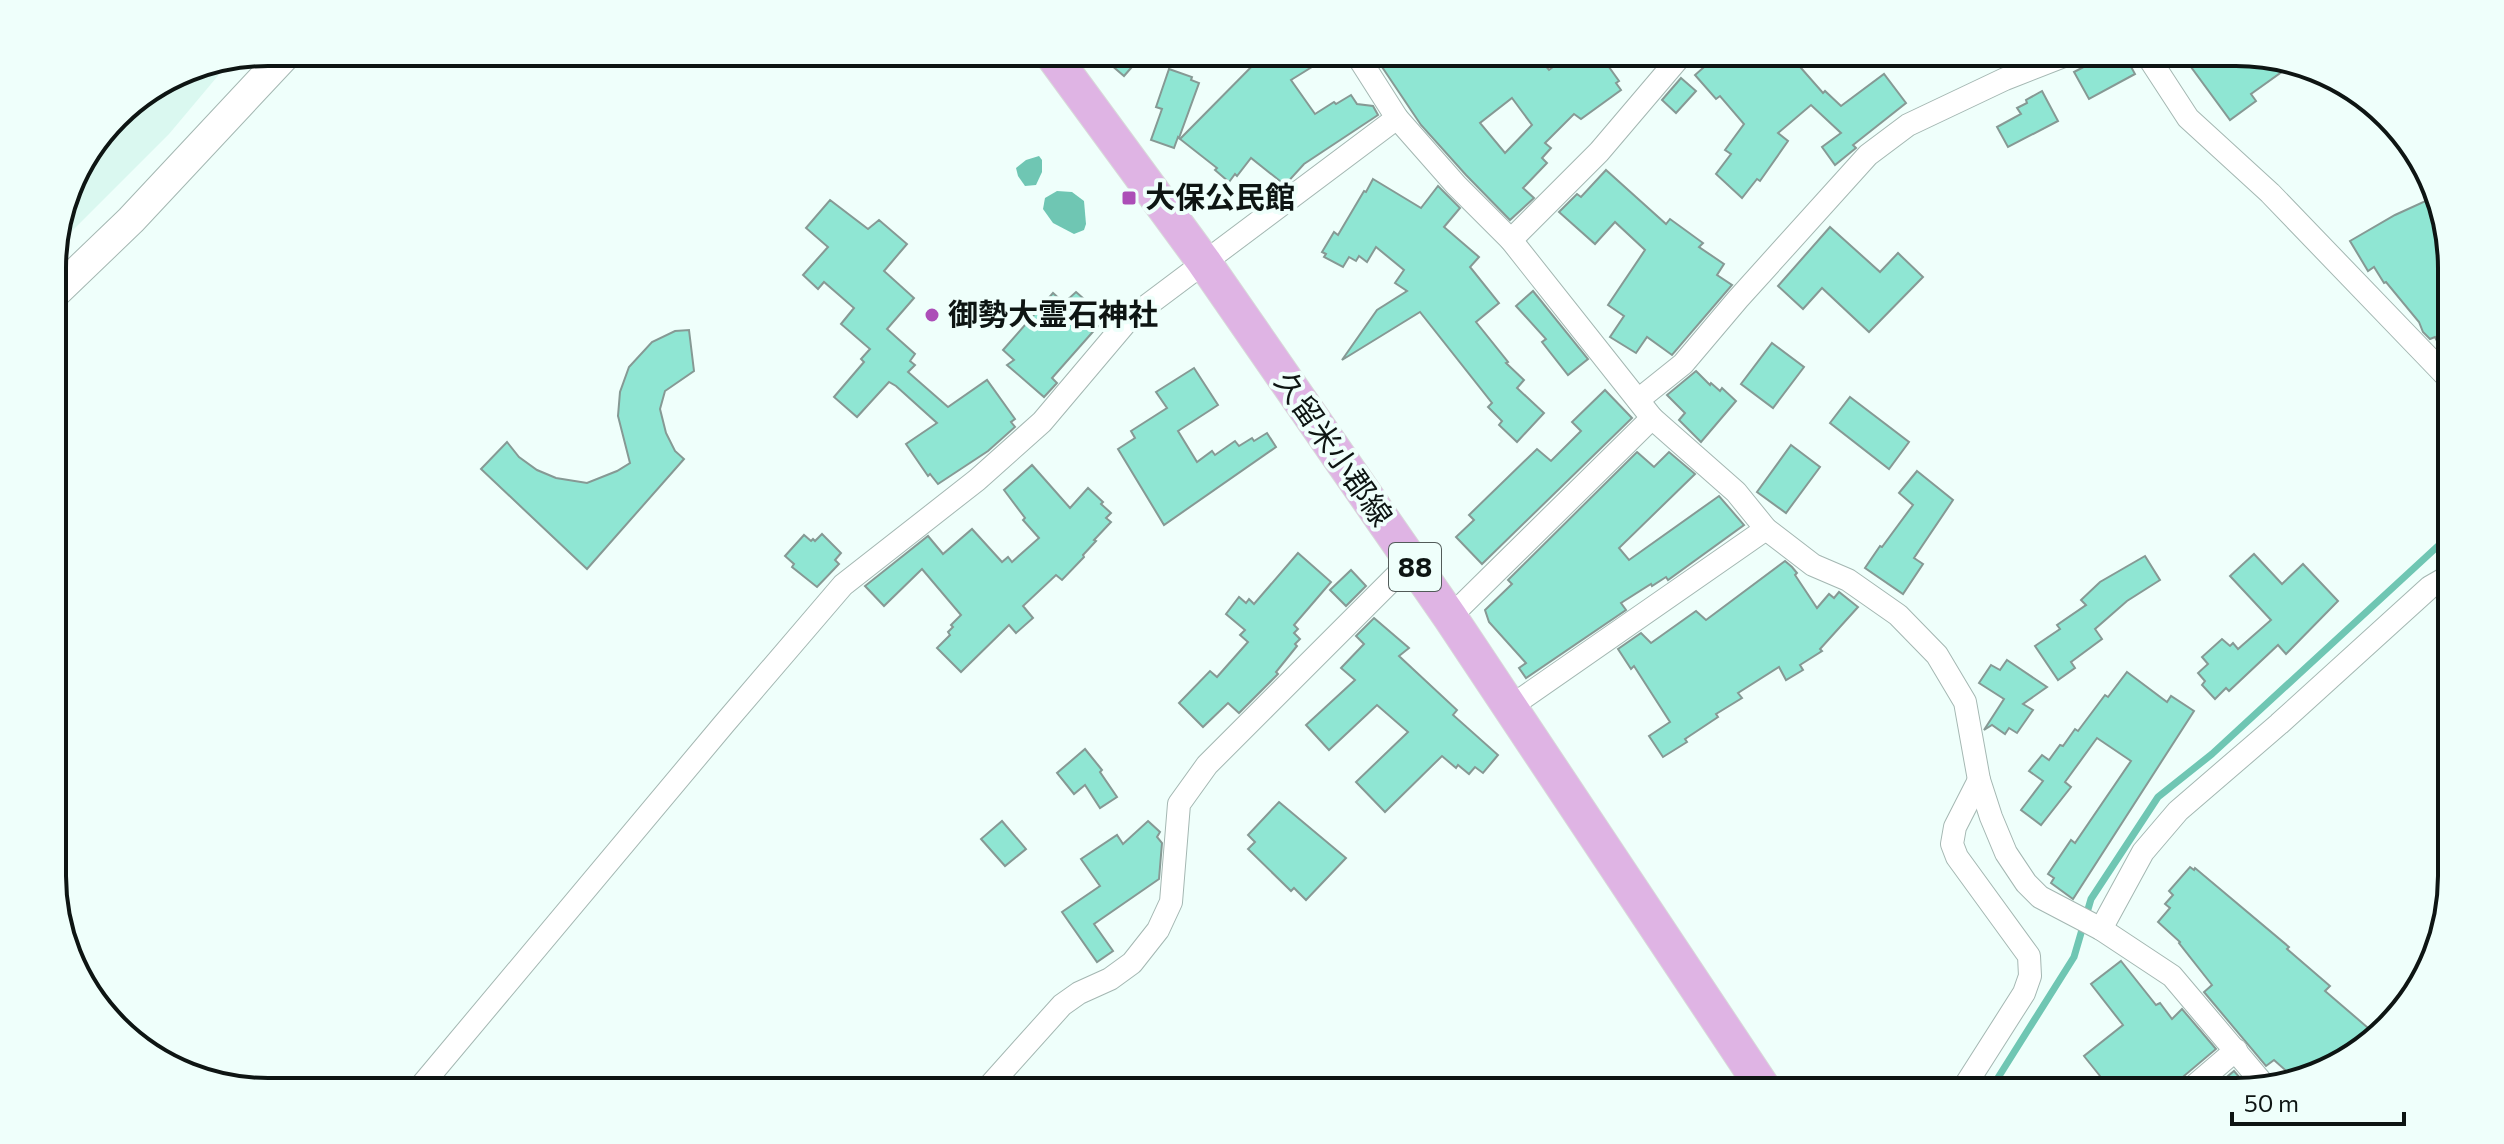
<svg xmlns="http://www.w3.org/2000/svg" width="2504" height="1144" viewBox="0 0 2504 1144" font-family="Commissioner,'Noto Sans JP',sans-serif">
	<rect width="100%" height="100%" fill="#effffb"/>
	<!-- built -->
	<path fill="#daf8f0" d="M232,59L169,134L54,249L74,173L125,106L186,68Z"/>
	<!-- water -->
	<g fill="#6fc6b3">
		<path d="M1039,156L1042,160V172L1036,185L1025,186L1018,176L1016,168L1026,160Z"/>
		<path d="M1057,191L1072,192L1084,201L1086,224L1084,230L1074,234L1053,223L1043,209L1045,198Z"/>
	</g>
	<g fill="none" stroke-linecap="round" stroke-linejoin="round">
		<!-- stream -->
		<path stroke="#6fc6b3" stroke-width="7" d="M1989,1092L2074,957L2091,899L2158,797L2212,754L2451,534"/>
	</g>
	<!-- building -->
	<g fill="#8fe6d3" stroke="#869994" stroke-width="2" fill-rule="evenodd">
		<path d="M1096,52H1145L1124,76Z"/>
		<path d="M1266,52H1336L1291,80L1315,114L1334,102L1336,104L1351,95L1357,104L1373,106L1378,115L1304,164L1285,185L1251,158L1237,176L1235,174L1229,182L1215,170L1217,168L1180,139Z"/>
		<path d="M1372,52H1534L1549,70L1573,52L1581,62L1588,57L1593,62L1601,56L1619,81L1616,83L1621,90L1581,119L1574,114L1545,143L1551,148L1542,158L1547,163L1523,188L1534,198L1510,220L1466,175L1421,125ZM1512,98L1532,125L1505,153L1480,123Z"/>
		<path d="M1721,52H1787L1823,93L1825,91L1841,106L1884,74L1906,103L1853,145L1856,148L1835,165L1822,147L1841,133L1811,105L1778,133L1788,141L1760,181L1757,179L1742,198L1716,174L1731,154L1725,150L1744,124L1720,96L1716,99L1695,75Z"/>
		<path d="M2112,52H2123L2135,74L2089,99L2074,72Z"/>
		<path d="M2180,52H2236L2293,64L2251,94L2256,101L2230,120Z"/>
		<path d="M1169,69L1192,77L1191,80L1199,83L1179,138L1178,137L1174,148L1151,140L1162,109L1156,107Z"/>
		<path d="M1681,78L1696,91L1676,113L1662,100Z"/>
		<path d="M2042,91L2058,121L2008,147L1997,127L2021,114L2017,108L2027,103L2026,100Z"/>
		<path d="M1606,170L1666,224L1670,219L1703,243L1699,247L1724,264L1717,275L1732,285L1672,355L1647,337L1636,353L1610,337L1624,316L1608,305L1645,250L1615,222L1595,244L1559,212L1577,194L1581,197Z"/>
		<path d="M1373,179L1421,208L1438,186L1460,208L1444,227L1479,257L1470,267L1499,303L1476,322L1508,362L1506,363L1524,380L1517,388L1544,413L1517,442L1499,425L1502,421L1488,407L1492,403L1420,312L1342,360L1377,310L1407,291L1395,283L1404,270L1376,247L1367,262L1359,256L1356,261L1349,257L1343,267L1324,257L1326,254L1322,252L1334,232L1338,235L1364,191L1366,192Z"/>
		<path d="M2432,198L2450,241L2451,360L2442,351L2435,337L2430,339L2423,332L2419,322L2386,282L2384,283L2374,267L2368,271L2350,241L2395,215Z"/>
		<path d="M830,200L868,229L879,220L907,244L884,271L914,298L887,329L915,354L910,361L915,365L908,372L948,407L987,380L1015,419L1011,422L1015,427L988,451L938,484L930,474L928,476L906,444L937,423L896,386L889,382L857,417L834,397L864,362L861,359L870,349L841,324L854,308L824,282L818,289L803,275L828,247L806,228Z"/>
		<path d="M1830,227L1880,272L1898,253L1923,277L1869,332L1822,288L1803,309L1778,286Z"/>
		<path d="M1533,291L1588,359L1568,375L1542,342L1546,339L1516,306Z"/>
		<path d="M1076,292L1092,306L1084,314L1098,326L1052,378L1057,383L1044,397L1007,365L1014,360L1003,350L1053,293L1064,303Z"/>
		<path d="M689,330L694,371L665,391L660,409L666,433L675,451L684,459L587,569L481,469L507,442L519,457L537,470L556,478L587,483L617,471L630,463L618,416L620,392L629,367L652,342L675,331Z"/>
		<path d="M1772,343L1804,367L1773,408L1741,384Z"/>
		<path d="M1194,368L1218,405L1178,431L1197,462L1212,451L1215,455L1235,441L1239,446L1252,438L1254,441L1267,433L1276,447L1164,525L1118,449L1135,438L1131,431L1167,408L1156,392Z"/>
		<path d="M1696,371L1710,385L1711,383L1720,391L1722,388L1736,401L1701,442L1679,420L1685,413L1667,395Z"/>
		<path d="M1605,390L1632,418L1482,564L1456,537L1474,520L1469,515L1537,449L1551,461L1581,431L1572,422Z"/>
		<path d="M1850,397L1909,442L1889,469L1830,423Z"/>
		<path d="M1791,445L1820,467L1786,513L1757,492Z"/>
		<path d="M1637,452L1654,467L1669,452L1695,474L1619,548L1629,560L1719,496L1744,525L1668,580L1666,577L1652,586L1651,584L1621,603L1626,610L1526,678L1519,668L1526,663L1489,622L1485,610L1512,584L1508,580Z"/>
		<path d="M1032,465L1070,508L1088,488L1103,502L1101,504L1111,513L1106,518L1111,522L1094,540L1096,541L1083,555L1084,557L1062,580L1056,575L1023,606L1033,618L1016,633L1009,625L961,672L937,648L950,635L948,632L953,627L951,625L961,615L922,569L884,606L865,586L928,536L943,554L972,529L1002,562L1008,557L1012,562L1039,538L1023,520L1025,518L1004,490Z"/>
		<path d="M1917,471L1953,500L1914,558L1923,564L1903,594L1865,568L1880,546L1882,547L1913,505L1899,493Z"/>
		<path d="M822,534L841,553L835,560L839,564L817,587L792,567L794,564L785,556L804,535L811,541L813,539L815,541Z"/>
		<path d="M1298,553L1331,582L1294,625L1298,629L1294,633L1300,639L1295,644L1297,646L1276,672L1278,674L1239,713L1228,703L1203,727L1179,703L1210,671L1217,677L1248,642L1240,635L1245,630L1226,614L1239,597L1246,603L1249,599L1254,604Z"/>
		<path d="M2254,554L2282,584L2303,564L2338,601L2286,654L2278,645L2229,691L2226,688L2215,699L2202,685L2205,681L2198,673L2208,664L2202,657L2222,639L2230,646L2233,643L2238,649L2271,620L2230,576Z"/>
		<path d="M2145,556L2160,580L2127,601L2095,629L2102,639L2071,662L2075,668L2058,680L2035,646L2060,629L2057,625L2086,605L2081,600L2100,582Z"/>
		<path d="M1785,561L1792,567L1797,573L1795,575L1817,608L1829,594L1834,598L1839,592L1858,607L1820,649L1822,651L1800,665L1803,670L1786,680L1779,667L1738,693L1742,698L1716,714L1718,717L1685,739L1687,742L1663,757L1649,736L1670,722L1634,666L1631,669L1618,649L1641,633L1651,643L1696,611L1706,620Z"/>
		<path d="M1351,570L1366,586L1346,606L1330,590Z"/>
		<path d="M1374,618L1409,648L1399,656L1457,710L1453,715L1498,755L1483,773L1475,767L1469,774L1458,765L1456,768L1442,756L1385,812L1356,782L1408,732L1377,705L1329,750L1306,725L1355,680L1341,668L1364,644L1356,636Z"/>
		<path d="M2007,660L2047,687L2023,704L2033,710L2017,733L2009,728L2005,734L1992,725L1984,730L2004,699L1979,683L1991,665L2000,670Z"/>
		<path d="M2127,672L2167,702L2171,696L2194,711L2073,899L2051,883L2054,878L2048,874L2071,840L2075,843L2131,761L2097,738L2065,782L2071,787L2041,825L2021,810L2043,781L2029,771L2042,755L2049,760L2060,745L2063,746L2075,729L2078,731L2105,695L2108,697Z"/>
		<path d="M1085,749L1102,770L1100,772L1117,797L1100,808L1085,785L1074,794L1057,773Z"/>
		<path d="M1279,802L1346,858L1306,900L1294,888L1291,891L1248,849L1255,842L1248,835Z"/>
		<path d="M1002,821L1026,849L1005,866L981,839Z"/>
		<path d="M1148,821L1160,832L1157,837L1162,843L1159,879L1094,924L1113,951L1097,962L1062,912L1100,886L1081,859L1117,835L1123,844Z"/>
		<path d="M2190,867L2194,870L2195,868L2289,947L2287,949L2330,986L2325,991L2374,1033L2356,1055L2293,1077L2274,1060L2266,1066L2204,992L2212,985L2179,943L2180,942L2158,922L2170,908L2165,904L2173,895L2169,891Z"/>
		<path d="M2121,961L2156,1005L2160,1003L2172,1019L2182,1009L2216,1049L2178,1081L2173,1092H2081L2100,1076L2084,1056L2123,1025L2091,984Z"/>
		<path d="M2234,1071L2246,1085L2240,1092H2209Z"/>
	</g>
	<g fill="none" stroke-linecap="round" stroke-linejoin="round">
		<defs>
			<g id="street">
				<path d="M1355,52L1397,118L1456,185L1511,240L1652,418L1736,492L1766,529L1813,565L1848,580L1898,615L1937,655L1965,702L1979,780L1991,817L2006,853L2026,883L2040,897L2101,929L2172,976L2265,1086"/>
				<path d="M2145,52L2188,118L2270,193L2451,381"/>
				<path d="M1511,240L1599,152L1684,52"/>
				<path d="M1638,400L1683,364L1738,299L1868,155L1908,125L2005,79L2074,52"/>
				<path d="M1450,617L1652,418"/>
				<path d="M1510,707L1766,529"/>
				<path d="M2101,929L2143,852L2178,811L2279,724L2430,587L2451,575"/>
				<path d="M416,1092L724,724L843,585L977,480L1042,422L1129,319L1397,118"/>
				<path d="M984,1092L1062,1005L1079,993L1110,979L1132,963L1158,930L1171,902L1179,804L1207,765L1411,561"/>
				<path d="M1961,1092L2024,993L2030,976L2029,956L1957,857L1952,844L1955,827L1979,780"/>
				<path d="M2187,1092L2236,1050"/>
			</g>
			<path id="secondary" d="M53,295L131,220L288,52"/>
			<path id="primary" d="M1050,52L1204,262L1450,617L1766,1092"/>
		</defs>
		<!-- street casing -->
		<use href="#street" stroke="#a4b7b2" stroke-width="24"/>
		<!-- secondary casing -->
		<use href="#secondary" stroke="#a4b7b2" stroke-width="32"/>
		<!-- primary casing -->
		<use href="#primary" stroke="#d8dad9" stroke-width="36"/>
		<!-- street -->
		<use href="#street" stroke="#fff" stroke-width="22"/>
		<!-- secondary -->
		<use href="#secondary" stroke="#fff" stroke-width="30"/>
		<!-- primary -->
		<use href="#primary" stroke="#dfb4e4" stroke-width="34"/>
	</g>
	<!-- markers -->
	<g fill="#ac4eb7" stroke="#effffb" stroke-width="3">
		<rect x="1121" y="190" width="16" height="16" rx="4"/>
		<circle cx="932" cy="315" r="8"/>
	</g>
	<g text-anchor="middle" stroke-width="8" stroke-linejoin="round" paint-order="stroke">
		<!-- shield labels -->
		<rect fill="#effffb" stroke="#525b59" stroke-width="2" x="1389" y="543" width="52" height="48" rx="6"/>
		<g font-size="28" font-weight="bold" fill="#0e1513">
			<text x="1415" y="577">88</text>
		</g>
		<!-- poi labels -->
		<g font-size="30" font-weight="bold" fill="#0e1513" stroke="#effffb" text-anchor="start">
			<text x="1145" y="208">大保公民館</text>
			<text x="948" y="325">御勢大霊石神社</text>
		</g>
		<!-- street labels -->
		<g font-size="30" fill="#0e1513" stroke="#effffb">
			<text transform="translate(1333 449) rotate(55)" y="10">久留米小郡線</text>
		</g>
	</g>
	<!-- crop -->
	<path d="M0 0H2504V1144H0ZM268 66H2236A202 202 0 0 1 2438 268V876A202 202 0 0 1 2236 1078H268A202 202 0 0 1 66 876V268A202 202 0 0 1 268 66Z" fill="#effffb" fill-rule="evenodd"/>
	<path fill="none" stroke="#0e1513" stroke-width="4" d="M268 66H2236A202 202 0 0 1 2438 268V876A202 202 0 0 1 2236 1078H268A202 202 0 0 1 66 876V268A202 202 0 0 1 268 66Z"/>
	<!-- scale -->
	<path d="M2232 1112v12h172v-12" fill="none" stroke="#0e1513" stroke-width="4"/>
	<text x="2244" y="1112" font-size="24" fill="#0e1513" stroke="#effffb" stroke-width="6" paint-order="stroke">50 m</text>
</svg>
